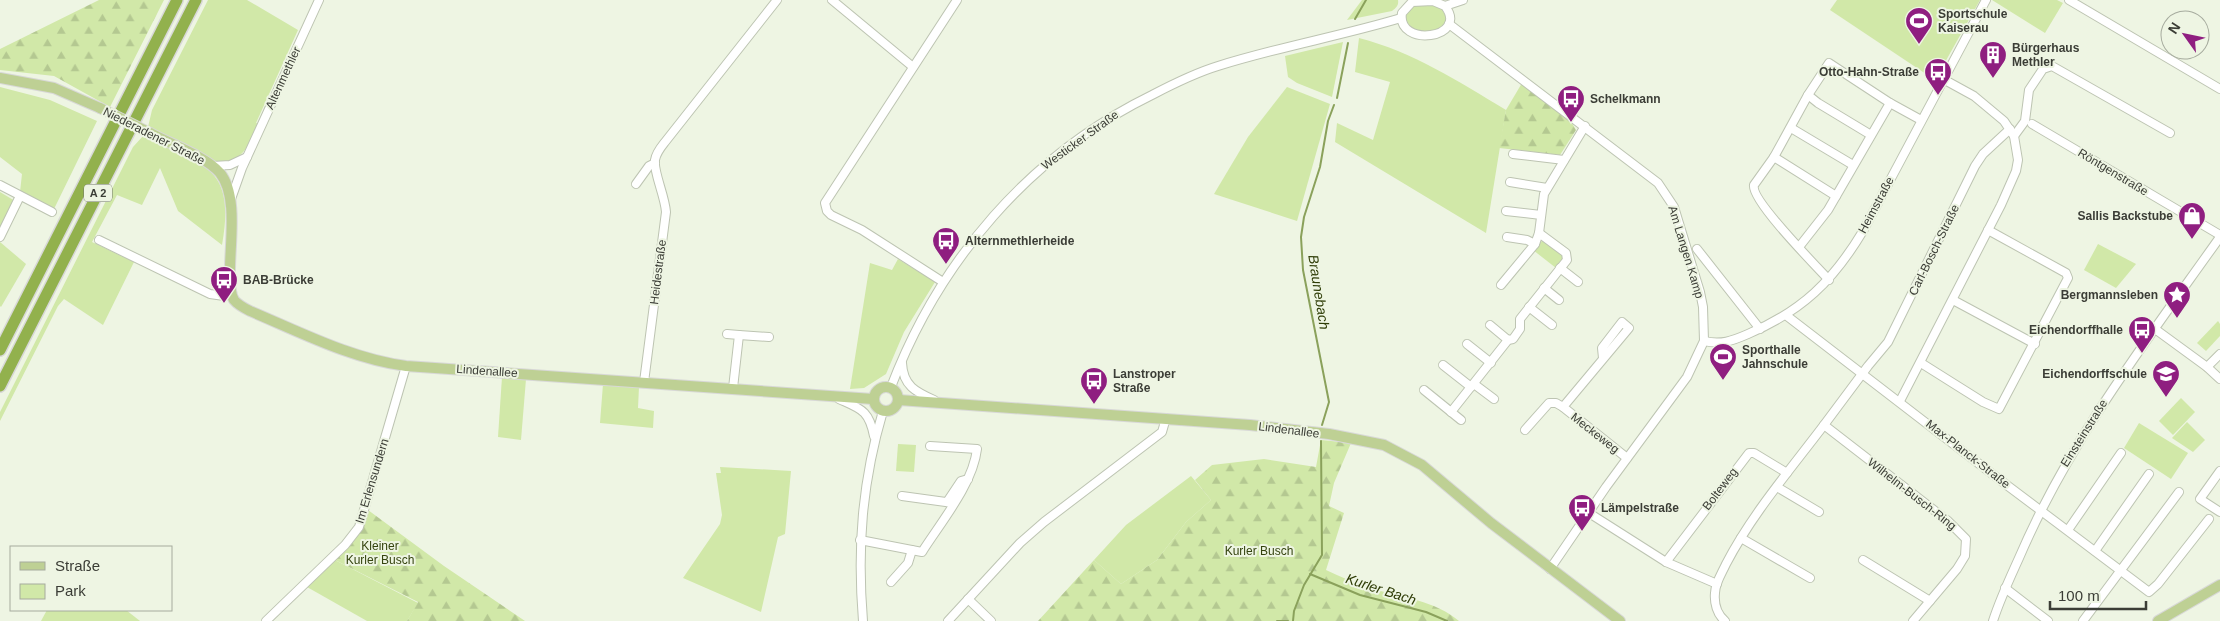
<svg xmlns="http://www.w3.org/2000/svg" width="2220" height="621" viewBox="0 0 2220 621" font-family="Helvetica,sans-serif">
	<defs>
		<pattern id="forest-firs" width="22" height="20" patternUnits="userSpaceOnUse" patternTransform="scale(1.25)"><rect width="22" height="20" fill="#d1e8a8"/><path d="M5 1l3.5 6h-7zM16 11l3.5 6h-7z" fill="#b4c891"/></pattern>
	</defs>
	<rect width="100%" height="100%" fill="#eef5e3"/>
	<!-- green -->
	<g fill="#d1e8a8">
		<path d="M208,0H247L298,30L256,123L259,124C248,147 241,167 211,160L148,127L152,110Z"/>
		<path d="M1362,0H1398C1399,5 1396,8 1392,11L1347,20Z"/>
		<path d="M1837,0H1980L1935,80L1830,10Z"/>
		<path d="M1992,0H2057L2063,3L2045,33Z"/>
		<path d="M1415,5L1435,6L1442,9L1447,19L1445,25C1433,33 1418,34 1406,24L1405,14Z"/>
		<path d="M1359,38C1413,52 1458,81 1506,110L1486,233L1335,142L1337,123L1373,140L1390,82L1355,72Z"/>
		<path d="M1343,42L1332,97L1297,83L1288,77L1285,56Z"/>
		<path d="M0,87L50,100L97,121L54,209L20,192L22,174L0,157Z"/>
		<path d="M1287,87L1330,104L1297,221L1214,194L1248,137Z"/>
		<path d="M143,136C205,166 236,166 222,245L178,211L160,168L142,205L117,195L92,242L134,262L103,325L64,299L58,306L0,421V412L133,147Z"/>
		<path d="M0,192L15,201L0,232Z"/>
		<path d="M1543,240C1551,245 1562,250 1563,259L1556,268L1533,250Z"/>
		<path d="M0,242L26,264L1,307L0,306Z"/>
		<path d="M2098,244L2136,264L2116,288L2084,270Z"/>
		<path d="M898,259L935,282L904,332L886,374L864,388L850,389L870,263L892,270Z"/>
		<path d="M2218,321L2220,324V336L2206,351L2197,343Z"/>
		<path d="M502,377L526,379L521,440L498,437Z"/>
		<path d="M603,384L639,387L638,408L654,411L653,428L600,423Z"/>
		<path d="M2181,398L2195,412L2173,435L2159,421Z"/>
		<path d="M2187,422L2205,440L2193,452L2172,438Z"/>
		<path d="M2139,423L2188,453L2171,479L2124,448Z"/>
		<path d="M898,444L916,445L914,472L896,471Z"/>
		<path d="M720,467L791,471L785,534L778,537L761,612L683,578L720,524L722,515L716,473H721Z"/>
		<path d="M1191,476L1211,500L1186,522L1157,560L1121,584L1094,560L1126,525Z"/>
		<path d="M333,559L418,603L407,621H367L307,587Z"/>
		<path d="M47,610H126L140,621H41Z"/>
	</g>
	<!-- forest -->
	<g fill="url(#forest-firs)">
		<path d="M99,0H164L110,107L54,76L0,70V49Z"/>
		<path d="M1522,83L1570,120L1576,130L1560,155L1499,148L1506,110Z"/>
		<path d="M1321,440L1351,443L1334,483L1329,506L1344,513L1326,570C1341,577 1357,584 1373,589C1401,597 1436,601 1459,621H1038L1094,560L1121,584L1157,560L1186,522L1211,500L1195,480L1212,465L1264,459L1316,467Z"/>
		<path d="M368,510L444,566L525,621H407L418,602L333,559Z"/>
	</g>
	<g fill="none" stroke-linecap="round" stroke-linejoin="round">
		<!-- stream -->
		<g stroke="#8aa15b" stroke-width="2">
			<path d="M1355,19L1366,0"/>
			<path d="M1337,98L1348,43"/>
			<path d="M1322,425L1329,402L1303,270L1301,237L1304,217L1320,167L1328,121L1334,105"/>
			<path d="M1310,574L1360,595L1426,612L1447,621"/>
			<path d="M1277,621H1288"/>
			<path d="M1293,621L1294,611L1304,585L1322,555L1321,441"/>
		</g>
		<defs>
			<g id="minor">
				<path d="M832,0L913,67"/>
				<path d="M2069,0L2220,89"/>
				<path d="M1445,6C1470,39 1396,48 1402,13L1412,2L1433,1L1445,6L1463,0"/>
				<path d="M1449,24L1658,183L1674,207L1700,292L1703,307L1704,341L1687,377L1606,487L1550,569"/>
				<path d="M1808,95L1818,103L1871,135"/>
				<path d="M2032,124L2220,235"/>
				<path d="M1791,128L1853,165"/>
				<path d="M2014,136L2025,121L2029,90L2043,69L2052,66L2170,133"/>
				<path d="M1513,154L1564,160"/>
				<path d="M1774,157L1836,196"/>
				<path d="M213,166L230,165L247,157"/>
				<path d="M1510,182L1547,188"/>
				<path d="M636,184L649,166L655,163"/>
				<path d="M0,185L52,212"/>
				<path d="M231,199L242,168L319,0"/>
				<path d="M1506,211L1541,215"/>
				<path d="M0,237L20,196"/>
				<path d="M1507,237L1527,240L1535,244"/>
				<path d="M99,240L210,294L224,296L232,294"/>
				<path d="M1799,247L1828,210L1890,103"/>
				<path d="M1697,249L1760,329"/>
				<path d="M1560,268L1578,282"/>
				<path d="M1829,280C1816,266 1750,199 1754,185L1774,157L1808,95L1829,63L1890,103L1921,120"/>
				<path d="M943,282L862,230L831,215L827,211L825,203L957,0"/>
				<path d="M1501,285L1535,244L1539,233L1544,194L1585,126"/>
				<path d="M1544,288L1559,300"/>
				<path d="M1953,300L2035,344"/>
				<path d="M1529,307L1552,325"/>
				<path d="M1787,316L2004,483L2149,592L2158,584L2209,519"/>
				<path d="M1490,325L1508,340"/>
				<path d="M2155,329L2207,367L2220,379"/>
				<path d="M727,334L739,335L733,388"/>
				<path d="M739,335L769,337"/>
				<path d="M1704,341C1721,345 1732,341 1748,334C1802,311 1833,281 1863,231L1986,0"/>
				<path d="M1467,344L1491,363"/>
				<path d="M1603,358L1602,348L1622,322L1629,328L1563,407L1627,458"/>
				<path d="M902,363C903,386 916,392 934,400"/>
				<path d="M1921,363L1983,402L1999,409L2068,278L2066,273L1988,230"/>
				<path d="M1443,365L1471,387"/>
				<path d="M2207,367L2220,354"/>
				<path d="M644,382L666,212C665,196 653,171 655,160C656,153 661,147 665,142L777,0"/>
				<path d="M1474,384L1494,399"/>
				<path d="M891,387C939,261 1029,155 1152,95C1173,84 1195,73 1218,66C1278,47 1341,36 1401,18"/>
				<path d="M1424,390L1461,420"/>
				<path d="M839,399C861,409 869,410 874,436"/>
				<path d="M1900,401L2001,205L2016,171L2018,160L2014,136L2004,121L1974,96L1943,79"/>
				<path d="M1451,412L1508,340L1513,339L1520,329V319L1567,260L1566,253L1539,233"/>
				<path d="M1525,430L1549,403H1556L1563,407"/>
				<path d="M2220,471L2200,499L2220,512"/>
				<path d="M1777,487L1819,512"/>
				<path d="M902,496L953,503"/>
				<path d="M947,502L961,481L968,479"/>
				<path d="M1589,513L1666,562L1717,584"/>
				<path d="M2068,530L2121,453"/>
				<path d="M1741,538L1810,578"/>
				<path d="M860,540L922,552C941,522 973,484 977,449L930,446"/>
				<path d="M2095,551L2149,474"/>
				<path d="M1863,560L1930,601"/>
				<path d="M1666,562L1749,453H1754L1787,473"/>
				<path d="M891,582L908,563L912,550"/>
				<path d="M2005,588L2048,621"/>
				<path d="M968,599L991,621"/>
				<path d="M266,621L345,545L359,527L406,366"/>
				<path d="M863,621C857,548 862,482 883,411"/>
				<path d="M948,621L1020,543L1044,522L1162,432L1166,418"/>
				<path d="M1725,621C1717,614 1714,603 1715,593C1715,583 1722,573 1726,564C1752,514 1790,470 1824,425"/>
				<path d="M1913,621L1957,569L1965,556L1966,539L1948,521L1824,425L1868,366L1888,342L1975,166L1983,154L2010,129"/>
				<path d="M1993,621C2000,599 2010,578 2019,558C2069,441 2147,340 2220,237"/>
				<path d="M2083,621L2179,492"/>
			</g>
			<g id="major">
				<path d="M0,78L54,88L100,108"/>
				<path d="M150,133C170,144 205,156 220,173C238,195 230,242 230,270C230,279 229,292 234,300C238,305 244,308 250,311C300,332 352,359 406,366L873,399"/>
				<circle cx="886" cy="399" r="12"/>
				<path d="M899,400L1250,425L1329,434L1384,445L1422,465L1491,523L1620,621"/>
				<path d="M2158,621L2220,585"/>
			</g>
			<g id="highway">
				<path d="M0,350L177,0"/>
				<path d="M0,386L196,0"/>
			</g>
		</defs>
		<!-- minor casing -->
		<use href="#minor" stroke="#bdc4b2" stroke-width="10"/>
		<!-- major casing -->
		<use href="#major" stroke="#d8d8d7" stroke-width="12"/>
		<!-- highway casing -->
		<use href="#highway" stroke="#d8d8d7" stroke-width="14"/>
		<!-- minor -->
		<use href="#minor" stroke="#fff" stroke-width="8"/>
		<!-- major -->
		<use href="#major" stroke="#bed094" stroke-width="10"/>
		<!-- highway -->
		<use href="#highway" stroke="#92b14d" stroke-width="11"/>
		<defs>
			<path id="major-bridge" d="M100,108L150,133"/>
		</defs>
		<!-- major-bridge casing -->
		<use href="#major-bridge" stroke="#d8d8d7" stroke-width="12" stroke-linecap="butt"/>
		<!-- major-bridge -->
		<use href="#major-bridge" stroke="#bed094" stroke-width="10"/>
	</g>
	<!-- icons -->
	<defs>
		<symbol id="stadium-pin" viewBox="-11 -11 22 30"><path d="M0 17L-7.5 6A9.5 9.5 0 1 1 7.5 6Z" fill="#8f1e80" stroke="#eef5e3"/><path d="M0-5a6.5 5 0 1 0 0 10a6.5 5 0 1 0 0-10ZM-3.5-1.8h7v3.6h-7Z" fill="#fff"/></symbol>
		<symbol id="building-pin" viewBox="-11 -11 22 30"><path d="M0 17L-7.5 6A9.5 9.5 0 1 1 7.5 6Z" fill="#8f1e80" stroke="#eef5e3"/><path d="M-4-6H4V6H1V3H-1V6H-4ZM-2.5-4.3h1.7v1.8h-1.7ZM.8-4.3h1.7v1.8H.8ZM-2.5-1h1.7V.8h-1.7ZM.8-1h1.7V.8H.8Z" fill="#fff"/></symbol>
		<symbol id="bus-pin" viewBox="-11 -11 22 30"><path d="M0 17L-7.5 6A9.5 9.5 0 1 1 7.5 6Z" fill="#8f1e80" stroke="#eef5e3"/><path d="M-5-6H5V4H4V6H2V4H-2V6H-4V4H-5ZM-3.5-4V0h7V-4ZM-3.5 1.2v1.5H-2V1.2ZM2 1.2v1.5H3.5V1.2Z" fill="#fff"/></symbol>
		<symbol id="shop-pin" viewBox="-11 -11 22 30"><path d="M0 17L-7.5 6A9.5 9.5 0 1 1 7.5 6Z" fill="#8f1e80" stroke="#eef5e3"/><path d="M-5-2.5h2.3a2.7 3.5 0 0 1 5.4 0H5L5.5 6h-11ZM-1.5-2.5h3a1.5 2.3 0 0 0-3 0Z" fill="#fff"/></symbol>
		<symbol id="sight-pin" viewBox="-11 -11 22 30"><path d="M0 17L-7.5 6A9.5 9.5 0 1 1 7.5 6Z" fill="#8f1e80" stroke="#eef5e3"/><path d="M0-6L1.8-2.2L6-1.7L2.9 1.2L3.7 5.4L0 3.3L-3.7 5.4L-2.9 1.2L-6-1.7L-1.8-2.2Z" fill="#fff"/></symbol>
		<symbol id="school-pin" viewBox="-11 -11 22 30"><path d="M0 17L-7.5 6A9.5 9.5 0 1 1 7.5 6Z" fill="#8f1e80" stroke="#eef5e3"/><path d="M0-5L7-2L0 1L-7-2ZM-4 1L0 2.5L4 1V4Q0 6-4 4Z" fill="#fff"/></symbol>
	</defs>
	<g fill-rule="evenodd">
		<use href="#stadium-pin" x="1903" y="5" width="32" height="43"/>
		<use href="#building-pin" x="1977" y="39" width="32" height="43"/>
		<use href="#bus-pin" x="1922" y="56" width="32" height="43"/>
		<use href="#bus-pin" x="1555" y="83" width="32" height="43"/>
		<use href="#shop-pin" x="2176" y="200" width="32" height="43"/>
		<use href="#bus-pin" x="930" y="225" width="32" height="43"/>
		<use href="#bus-pin" x="208" y="264" width="32" height="43"/>
		<use href="#sight-pin" x="2161" y="279" width="32" height="43"/>
		<use href="#bus-pin" x="2126" y="314" width="32" height="43"/>
		<use href="#stadium-pin" x="1707" y="341" width="32" height="43"/>
		<use href="#school-pin" x="2150" y="358" width="32" height="43"/>
		<use href="#bus-pin" x="1078" y="365" width="32" height="43"/>
		<use href="#bus-pin" x="1566" y="492" width="32" height="43"/>
	</g>
	<g text-anchor="middle" stroke-width="4" stroke-linejoin="round" paint-order="stroke">
		<!-- shield labels -->
		<rect fill="#eef5e3" stroke="#71746a" stroke-width="1" x="84" y="184.5" width="28" height="17" rx="4"/>
		<g font-size="11" font-weight="bold" fill="#3b3d36">
			<text x="98" y="197">A 2</text>
		</g>
		<!-- poi labels -->
		<g font-size="12" font-weight="bold" fill="#3b3d36" stroke="#eef5e3" text-anchor="start">
			<text x="1938" y="18">Sportschule<tspan x="1938" dy="14">Kaiserau</tspan></text>
			<text x="2012" y="52">Bürgerhaus<tspan x="2012" dy="14">Methler</tspan></text>
			<text x="1919" y="76" text-anchor="end">Otto-Hahn-Straße</text>
			<text x="1590" y="103">Schelkmann</text>
			<text x="2173" y="220" text-anchor="end">Sallis Backstube</text>
			<text x="965" y="245">Alternmethlerheide</text>
			<text x="243" y="284">BAB-Brücke</text>
			<text x="2158" y="299" text-anchor="end">Bergmannsleben</text>
			<text x="2123" y="334" text-anchor="end">Eichendorffhalle</text>
			<text x="1742" y="354">Sporthalle<tspan x="1742" dy="14">Jahnschule</tspan></text>
			<text x="1113" y="378">Lanstroper<tspan x="1113" dy="14">Straße</tspan></text>
			<text x="2147" y="378" text-anchor="end">Eichendorffschule</text>
			<text x="1601" y="512">Lämpelstraße</text>
		</g>
		<!-- street labels -->
		<g font-size="12" fill="#3b3d36" stroke="#eef5e3">
			<text transform="translate(283 78) rotate(-65)" y="4">Altenmethler</text>
			<text transform="translate(154 136) rotate(27)" y="4">Niederadener Straße</text>
			<text transform="translate(1080 140) rotate(-36)" y="4">Westicker Straße</text>
			<text transform="translate(2113 172) rotate(31)" y="4">Röntgenstraße</text>
			<text transform="translate(1876 205) rotate(-62)" y="4">Heimstraße</text>
			<text transform="translate(1934 250) rotate(-64)" y="4">Carl-Bosch-Straße</text>
			<text transform="translate(1686 252) rotate(73)" y="4">Am Langen Kamp</text>
			<text transform="translate(658 272) rotate(-83)" y="4">Heidestraße</text>
			<text transform="translate(487 371) rotate(4)" y="4">Lindenallee</text>
			<text transform="translate(1289 430) rotate(7)" y="4">Lindenallee</text>
			<text transform="translate(1595 433) rotate(38)" y="4">Meckeweg</text>
			<text transform="translate(2084 433) rotate(-58)" y="4">Einsteinstraße</text>
			<text transform="translate(1968 454) rotate(38)" y="4">Max-Planck-Straße</text>
			<text transform="translate(372 481) rotate(-73)" y="4">Im Erlensundern</text>
			<text transform="translate(1720 489) rotate(-53)" y="4">Bolteweg</text>
			<text transform="translate(1912 494) rotate(38)" y="4">Wilhelm-Busch-Ring</text>
		</g>
		<!-- park labels -->
		<g font-size="12" fill="#34430e" stroke="#eef5e3">
			<text x="380" y="550">Kleiner<tspan x="380" dy="14">Kurler Busch</tspan></text>
			<text x="1259" y="555">Kurler Busch</text>
		</g>
		<!-- water labels -->
		<g font-size="14" font-style="italic" fill="#2e3c06" stroke="#eef5e3">
			<text transform="translate(1319 292) rotate(81)" y="5">Braunebach</text>
			<text transform="translate(1381 589) rotate(18)" y="5">Kurler Bach</text>
		</g>
	</g>
	<!-- legend -->
	<rect x="10" y="546" width="162" height="65" fill="#eef5e3" stroke="#a6ab9e"/>
	<rect x="20" y="562" width="25" height="8" fill="#bed094" stroke="#a6ab9e"/>
	<text x="55" y="571" font-size="15" fill="#3b3d36">Straße</text>
	<rect x="20" y="584" width="25" height="15" fill="#d1e8a8" stroke="#a6ab9e"/>
	<text x="55" y="596" font-size="15" fill="#3b3d36">Park</text>
	<!-- north arrow -->
	<g transform="translate(2185 35) rotate(303)"><circle r="24" fill="#eef5e3" stroke="#a6ab9e"/>
	<path d="M0-4L9 19L0 12L-9 19Z" fill="#8f1e80"/>
	<text y="-8" font-size="14" font-weight="bold" text-anchor="middle" fill="#3b3d36">N</text>
	</g>
	<!-- scale -->
	<path d="M2050 601v8h96v-8" fill="none" stroke="#3b3d36" stroke-width="2.5"/>
	<text x="2058" y="601" font-size="15" fill="#3b3d36" stroke="#eef5e3" stroke-width="4" paint-order="stroke">100 m</text>
</svg>
